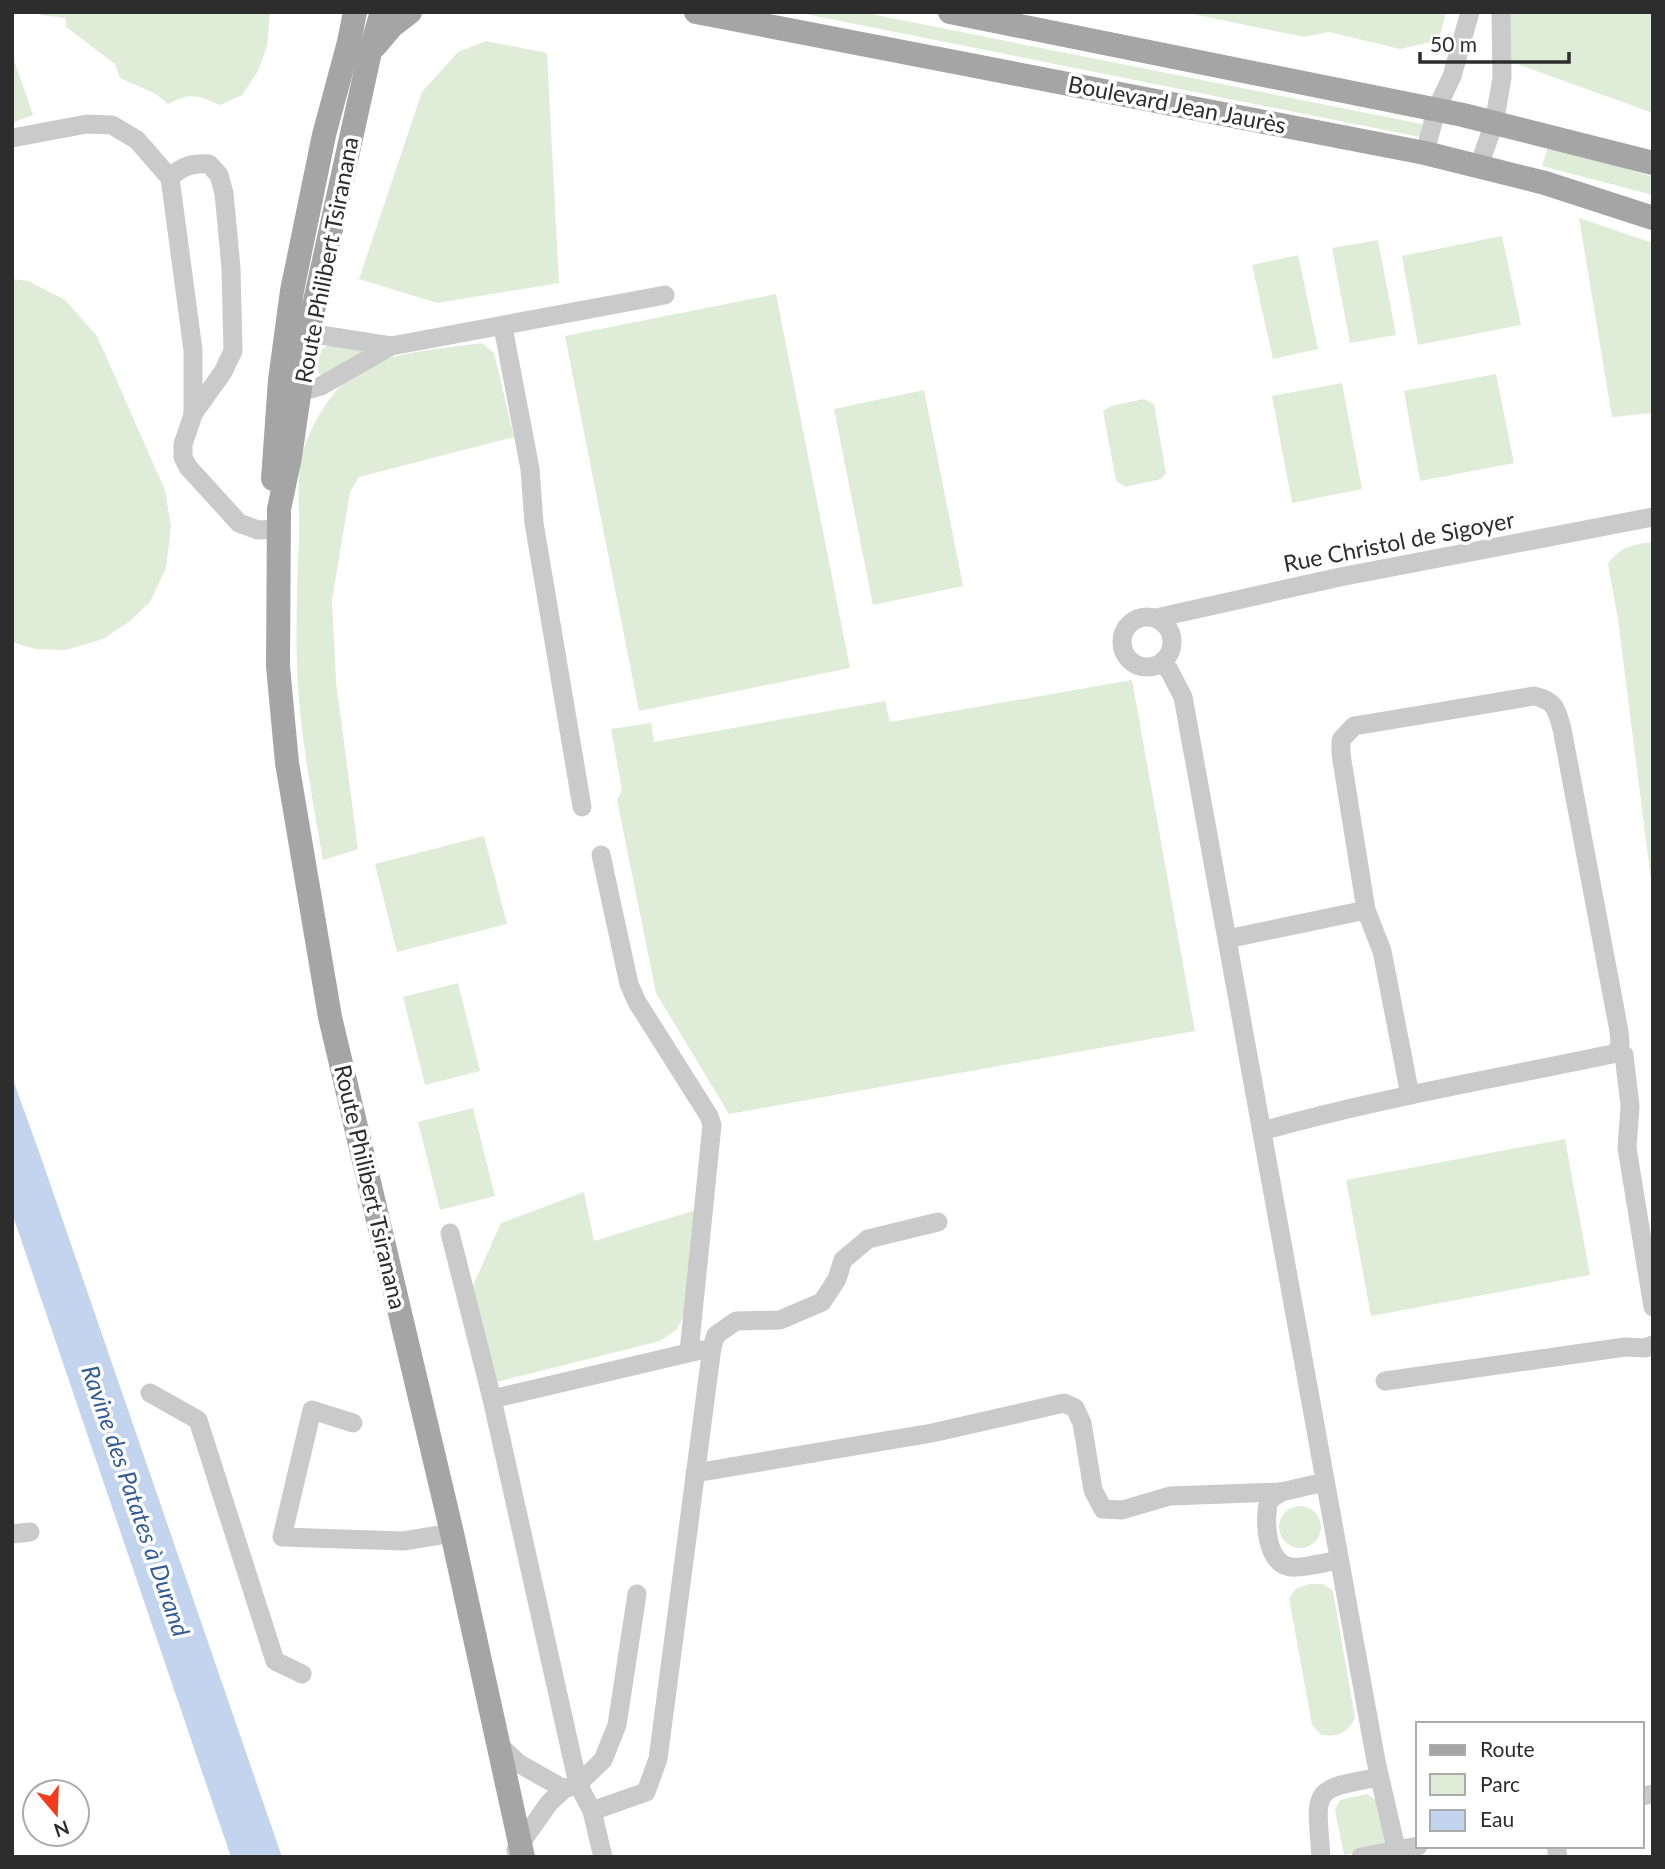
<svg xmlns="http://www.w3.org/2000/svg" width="1665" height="1869" viewBox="0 0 1665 1869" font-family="Lato,sans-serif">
	<rect width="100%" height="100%" fill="#fff"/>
	<!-- green -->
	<g fill="#dfecd8">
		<path d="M39,12H270L267,46L258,71L242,95L220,105C198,95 190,92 168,104L156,94L120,78L115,64L66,27V18L40,15Z"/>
		<path d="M795,12H861L1422,124L1420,137Z"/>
		<path d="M1183,12H1446L1439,40L1400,49L1329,32L1304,37Z"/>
		<path d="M1510,12H1653V113L1509,61Z"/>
		<path d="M486,41L547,53L559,283L437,303L359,279L422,92L458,52Z"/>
		<path d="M12,54L33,115L12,123Z"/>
		<path d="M1549,144L1653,177V195L1542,166Z"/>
		<path d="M1579,218L1653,243V413L1612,417Z"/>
		<path d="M1502,236L1521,325L1418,345L1402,256Z"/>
		<path d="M1378,240L1396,335L1350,343L1332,248Z"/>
		<path d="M1298,255L1318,349L1273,359L1252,265Z"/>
		<path d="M12,279L28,281L65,300L97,336L165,490L171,527L166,568L150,602L130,621L103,639L66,650L36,649L12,642Z"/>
		<path d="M776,294L850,668L639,711L565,336Z"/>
		<path d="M482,343L494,353L514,437L359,477L350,492L332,600L336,681L358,849L323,860C313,803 302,745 298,687C295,638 297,588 299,538C300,509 295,477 304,448C313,422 331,391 354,374C386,351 443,349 482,343Z"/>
		<path d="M328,345L362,351V354L325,376L319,374L317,370L320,351Z"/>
		<path d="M1496,374L1514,463L1420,481L1404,391Z"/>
		<path d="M1342,383L1362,489L1292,503L1272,396Z"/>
		<path d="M924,390L963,586L873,605L834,409Z"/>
		<path d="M1144,399L1154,404L1166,473L1161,479L1125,487L1116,481L1103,411L1111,406Z"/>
		<path d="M1653,542V896L1618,619L1608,564C1621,546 1632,545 1653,542Z"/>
		<path d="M1132,680L1195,1031L729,1114L656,993L617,800L622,790L611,729L651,723L654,742L885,701L890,722Z"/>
		<path d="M484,836L507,924L397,952L375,864Z"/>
		<path d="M458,983L480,1071L425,1085L403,997Z"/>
		<path d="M473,1108L495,1196L440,1210L418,1122Z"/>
		<path d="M1565,1139L1590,1275L1371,1316L1346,1180Z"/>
		<path d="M584,1192L594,1241L696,1210L684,1316L676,1330L660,1341L492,1383L471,1290L501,1223Z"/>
		<circle cx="1300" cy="1527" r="21"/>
		<path d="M1309,1584H1323L1333,1591L1355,1718C1347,1733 1339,1737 1321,1735L1312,1725L1289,1598L1296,1589Z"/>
		<path d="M1367,1794L1377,1801L1386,1847L1344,1855L1335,1810L1340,1800Z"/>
	</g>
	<!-- water -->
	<path fill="#c2d4ee" d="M12,1077L43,1163L282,1857H231L12,1213Z"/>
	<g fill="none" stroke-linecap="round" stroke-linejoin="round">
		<!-- minor -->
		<g stroke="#cacaca" stroke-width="19">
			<path d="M12,138L87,124L112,125L137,140L170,178L193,350V415L183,444V457L188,467L239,523L258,530L278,529"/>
			<path d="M1425,153L1436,110L1452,76L1470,12"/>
			<path d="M1479,166L1494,123L1502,78L1501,12"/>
			<path d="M170,178C181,166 193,163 209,164L219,175L224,193L231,268L233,351L223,372L193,414"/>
			<path d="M503,327L530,469L534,523L582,807"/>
			<path d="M296,337L308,333L391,346"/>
			<path d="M288,385L301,392L321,386L391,346L665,295"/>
			<circle cx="1147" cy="642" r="25"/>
			<path d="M1156,618L1340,577L1653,517"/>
			<path d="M1161,663L1169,670L1183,697L1376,1761L1398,1857"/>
			<path d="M601,855L629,984L637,1002L709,1116L712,1125L689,1352"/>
			<path d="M1366,910L1382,951L1410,1095"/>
			<path d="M1227,939L1366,910L1341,754V740L1354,726L1534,696C1555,700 1557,710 1562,729L1619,1031L1620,1043L1617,1053"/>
			<path d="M1262,1131C1379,1098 1499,1078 1617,1053L1624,1055L1630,1106L1627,1148L1653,1307"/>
			<path d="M450,1233L492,1399L578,1784L592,1811L603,1857"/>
			<path d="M1385,1381L1625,1347L1645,1348L1653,1345"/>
			<path d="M150,1393L198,1420L275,1661L302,1674"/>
			<path d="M492,1399L701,1350"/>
			<path d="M353,1423L312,1410L282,1537L403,1541L452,1533"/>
			<path d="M695,1473L932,1433L1064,1403L1075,1408L1082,1423L1093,1490L1103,1509L1122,1510L1170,1496L1281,1492"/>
			<path d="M1325,1482L1281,1492L1269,1500C1264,1518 1265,1562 1290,1567C1301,1569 1327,1562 1339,1560"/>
			<path d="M12,1534L30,1532"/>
			<path d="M500,1746L518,1763L564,1789"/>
			<path d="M1642,1796L1653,1794"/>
			<path d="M592,1811L646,1792L658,1759L712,1347L716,1335L736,1321L780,1320L822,1302L837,1279L843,1260L868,1239L938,1222"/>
			<path d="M1556,1846L1558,1857"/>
			<path d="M516,1850L549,1803L564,1789L578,1784L603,1760L617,1725L637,1594"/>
			<path d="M1321,1857C1316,1788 1310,1790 1379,1777"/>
			<path d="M1361,1857L1418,1846"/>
		</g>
		<!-- major -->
		<g stroke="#a5a5a5" stroke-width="24">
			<path d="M382,12L370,52L308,333L290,457L279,509L278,666L287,763L330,1017L452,1533L523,1857"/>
			<path d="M696,12L1425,153L1545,183L1653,218"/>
			<path d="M950,12L1463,115L1653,163"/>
			<path d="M375,46L392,26L410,12"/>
			<path d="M273,479L280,380L292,291L324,135L349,42L355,12"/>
		</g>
	</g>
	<g text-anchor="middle" stroke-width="7" stroke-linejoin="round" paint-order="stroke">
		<!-- street labels -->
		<g font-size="23" fill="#2d2d2d" stroke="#fff">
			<text transform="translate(1177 105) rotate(11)" y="8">Boulevard Jean Jaurès</text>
			<text transform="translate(327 260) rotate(-79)" y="8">Route Philibert Tsiranana</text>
			<text transform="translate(1399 542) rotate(-11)" y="8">Rue Christol de Sigoyer</text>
			<text transform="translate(370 1187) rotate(77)" y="8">Route Philibert Tsiranana</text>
		</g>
		<!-- water labels -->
		<g font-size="24" font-style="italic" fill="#335b96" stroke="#fff">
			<text transform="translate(135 1501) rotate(71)" y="8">Ravine des Patates à Durand</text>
		</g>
	</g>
	<!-- border -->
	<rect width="1665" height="1869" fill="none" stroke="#2d2d2d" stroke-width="28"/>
	<!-- legend -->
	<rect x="1416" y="1722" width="228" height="126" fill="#ffffff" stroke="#ababab" stroke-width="2"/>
	<rect x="1430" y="1745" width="35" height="10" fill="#a5a5a5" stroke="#ababab" stroke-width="2"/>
	<text x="1480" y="1757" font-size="21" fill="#2d2d2d">Route</text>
	<rect x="1430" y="1774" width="35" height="21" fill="#dfecd8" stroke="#ababab" stroke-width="2"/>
	<text x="1480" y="1792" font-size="21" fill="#2d2d2d">Parc</text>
	<rect x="1430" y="1810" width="35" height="21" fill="#c2d4ee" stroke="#ababab" stroke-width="2"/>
	<text x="1480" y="1827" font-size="21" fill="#2d2d2d">Eau</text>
	<!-- north arrow -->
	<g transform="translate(56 1813) rotate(161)"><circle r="33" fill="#ffffff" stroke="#ababab" stroke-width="2"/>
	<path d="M0-5L12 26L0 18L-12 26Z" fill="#f63a1c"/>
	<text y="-10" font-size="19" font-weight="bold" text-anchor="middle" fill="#2d2d2d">N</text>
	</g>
	<!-- scale -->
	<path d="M1420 52v10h149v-10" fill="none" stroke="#2d2d2d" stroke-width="3.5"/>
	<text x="1430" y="52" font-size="21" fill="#2d2d2d" stroke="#ffffff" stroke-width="5" paint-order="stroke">50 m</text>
</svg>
